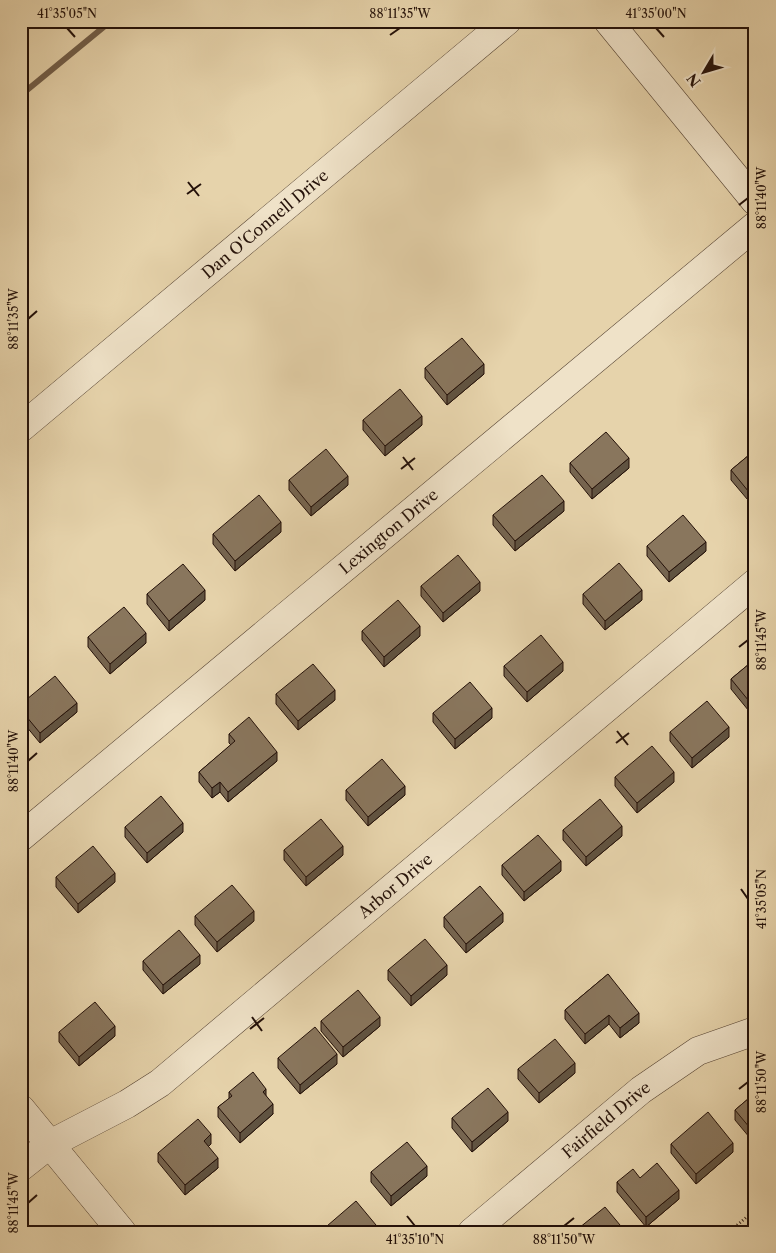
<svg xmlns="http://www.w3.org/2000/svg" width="776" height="1253" viewBox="0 0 776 1253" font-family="'Libre Caslon Text',serif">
	<rect width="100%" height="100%" fill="#e6d3ab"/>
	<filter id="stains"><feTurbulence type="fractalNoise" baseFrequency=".004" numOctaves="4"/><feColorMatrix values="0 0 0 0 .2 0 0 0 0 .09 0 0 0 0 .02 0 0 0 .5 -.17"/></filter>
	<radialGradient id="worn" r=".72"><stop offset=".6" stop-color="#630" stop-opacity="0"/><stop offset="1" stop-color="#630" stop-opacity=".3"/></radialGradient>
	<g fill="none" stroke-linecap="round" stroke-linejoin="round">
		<!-- stream -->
		<path stroke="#715e49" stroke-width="6" d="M21,95L111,21"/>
		<defs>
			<g id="minor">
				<path d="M608,21L755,201"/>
				<path id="s1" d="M21,428L507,21"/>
				<path id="s2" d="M21,837L755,226"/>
				<path d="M21,1109L122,1232"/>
				<path id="s3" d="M21,1167L50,1144L127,1104L160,1083L755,583"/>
				<path id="s4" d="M472,1232L641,1090L698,1051L755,1031"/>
			</g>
		</defs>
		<!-- minor casing -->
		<use href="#minor" stroke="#544232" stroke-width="29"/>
		<!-- path -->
		<path stroke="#241109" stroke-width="3" stroke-dasharray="1 2.5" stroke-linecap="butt" d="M729,1232L755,1210"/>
		<!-- minor -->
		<use href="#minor" stroke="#efe2c8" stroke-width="28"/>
	</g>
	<!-- wall -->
	<g fill="#766550" stroke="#241109">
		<path d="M425,368L484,374L447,405L425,378Z"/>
		<path d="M363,420L422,425L385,456L363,430Z"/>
		<path d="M755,450V505L753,506L731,480V470Z"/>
		<path d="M570,463L629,468L592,499L570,472Z"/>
		<path d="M289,480L348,485L311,516L289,490Z"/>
		<path d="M564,511L515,551L493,525V515Z"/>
		<path d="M281,532L235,571L213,544V534Z"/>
		<path d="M647,546L706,551L669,582L647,556Z"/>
		<path d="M421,586L480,591L443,622L421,596Z"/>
		<path d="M147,594L205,600L169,631L147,604Z"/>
		<path d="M583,594L642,600L605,630L583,604Z"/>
		<path d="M362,631L420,636L384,667L362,640Z"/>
		<path d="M88,637L146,643L110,674L88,647Z"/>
		<path d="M755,659L753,716L731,689V679Z"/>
		<path d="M504,666L563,671L527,702L504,676Z"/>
		<path d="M276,694L335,700L298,730L276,704Z"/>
		<path d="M21,704L77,712L40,743L21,720Z"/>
		<path d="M433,713L492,718L455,749L433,722Z"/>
		<path d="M670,732L729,737L692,768L670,741Z"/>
		<path d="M229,734L277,761L228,802L220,792L212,798L199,782V772L231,745L229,743Z"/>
		<path d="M615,777L674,782L637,813L615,786Z"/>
		<path d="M346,790L405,795L368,826L346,800Z"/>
		<path d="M125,827L183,832L147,863L125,837Z"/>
		<path d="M563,830L622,836L586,866L563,840Z"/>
		<path d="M284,850L343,855L306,886L284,860Z"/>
		<path d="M502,865L561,871L524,901L502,875Z"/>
		<path d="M56,877L115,882L78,913L56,887Z"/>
		<path d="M195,916L254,921L217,952L195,925Z"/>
		<path d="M444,917L503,922L466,953L444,927Z"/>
		<path d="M143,961L200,964L163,994L143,970Z"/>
		<path d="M388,970L447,975L411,1006L388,980Z"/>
		<path d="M608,974L639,1023L620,1038L609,1024L585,1044L565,1019V1010Z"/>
		<path d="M321,1021L380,1026L343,1057L321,1031Z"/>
		<path d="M59,1032L115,1036L79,1066L59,1042Z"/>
		<path d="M278,1058L337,1064L300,1094L278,1068Z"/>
		<path d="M518,1069L575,1073L539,1103L518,1079Z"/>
		<path d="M229,1092L266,1096L273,1114L240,1143L218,1117V1107L229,1099Z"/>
		<path d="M755,1093V1144L735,1120V1110Z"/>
		<path d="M452,1118L508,1121L472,1152L452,1128Z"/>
		<path d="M211,1144L208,1147L218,1168L185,1195L158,1162V1153Z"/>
		<path d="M671,1144L733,1152L696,1184L671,1153Z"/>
		<path d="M371,1172L427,1176L391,1206L371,1182Z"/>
		<path d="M640,1178L679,1199L646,1227L617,1192V1182Z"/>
	</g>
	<!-- shaded-wall -->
	<g fill="#605341" stroke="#241109">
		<path d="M484,364V374L447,405V395Z"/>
		<path d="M422,416V425L385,456V446Z"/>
		<path d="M629,458V468L592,499V489Z"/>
		<path d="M348,476V485L311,516V507Z"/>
		<path d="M755,495V505L753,506V497Z"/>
		<path d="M564,501V511L515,551V541Z"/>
		<path d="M281,522V532L235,571V561Z"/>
		<path d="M706,542V551L669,582V572Z"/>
		<path d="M480,582V591L443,622V613Z"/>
		<path d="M205,590V600L169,631V621Z"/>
		<path d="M642,590V600L605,630V621Z"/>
		<path d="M420,626V636L384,667V657Z"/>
		<path d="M146,633V643L110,674V664Z"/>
		<path d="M563,662V671L527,702V692Z"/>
		<path d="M335,690V700L298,730V721Z"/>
		<path d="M77,703V712L40,743V733Z"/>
		<path d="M755,705V714L753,716V706Z"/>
		<path d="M492,708V718L455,749V739Z"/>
		<path d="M729,727V737L692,768V758Z"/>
		<path d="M277,752V761L228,802V792Z"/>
		<path d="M674,772V782L637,813V803Z"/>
		<path d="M220,782V792L212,798V788Z"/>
		<path d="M405,786V795L368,826V817Z"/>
		<path d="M183,823V832L147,863V853Z"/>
		<path d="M622,826V836L586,866V857Z"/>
		<path d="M343,846V855L306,886V877Z"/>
		<path d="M561,861V871L524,901V892Z"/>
		<path d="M115,873V882L78,913V904Z"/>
		<path d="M254,911V921L217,952V942Z"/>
		<path d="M503,913V922L466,953V944Z"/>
		<path d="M200,955V964L163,994V985Z"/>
		<path d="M447,965V975L411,1006V996Z"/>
		<path d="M639,1013V1023L620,1038V1028Z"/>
		<path d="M609,1015V1024L585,1044V1034Z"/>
		<path d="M380,1017V1026L343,1057V1047Z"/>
		<path d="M115,1026V1036L79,1066V1057Z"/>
		<path d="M337,1054V1064L300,1094V1085Z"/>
		<path d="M575,1063V1073L539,1103V1093Z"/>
		<path d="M266,1089V1098L263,1092Z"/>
		<path d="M273,1104V1114L240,1143V1133Z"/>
		<path d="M508,1112V1121L472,1152V1142Z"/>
		<path d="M211,1134V1144L204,1151V1141Z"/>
		<path d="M733,1143V1152L696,1184V1174Z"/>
		<path d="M218,1158V1168L185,1195V1185Z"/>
		<path d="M427,1166V1176L391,1206V1196Z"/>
		<path d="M679,1190V1199L646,1227V1217Z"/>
		<path d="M376,1225V1232H368Z"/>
	</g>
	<!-- building -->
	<g fill="#89765d" stroke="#241109">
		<path d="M462,338L484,364L447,395L425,368Z"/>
		<path d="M400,389L422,416L385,446L363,420Z"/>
		<path d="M606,432L629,458L592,489L570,463Z"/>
		<path d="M326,449L348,476L311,507L289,480Z"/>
		<path d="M755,450V495L753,497L731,470Z"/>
		<path d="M542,475L564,501L515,541L493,515Z"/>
		<path d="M259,495L281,522L235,561L213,534Z"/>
		<path d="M683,515L706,542L669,572L647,546Z"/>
		<path d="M458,555L480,582L443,613L421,586Z"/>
		<path d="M619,563L642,590L605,621L583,594Z"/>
		<path d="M183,564L205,590L169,621L147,594Z"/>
		<path d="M398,600L420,626L384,657L362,631Z"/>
		<path d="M124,607L146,633L110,664L88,637Z"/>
		<path d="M541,635L563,662L527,692L504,666Z"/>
		<path d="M755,659V705L753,706L731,679Z"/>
		<path d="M313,664L335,690L298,721L276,694Z"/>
		<path d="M55,676L77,703L40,733L21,710V704Z"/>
		<path d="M470,682L492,708L455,739L433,713Z"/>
		<path d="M707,701L729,727L692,758L670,732Z"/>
		<path d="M249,717L277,752L228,792L220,782L212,788L199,772L235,741L229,734Z"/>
		<path d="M652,746L674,772L637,803L615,777Z"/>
		<path d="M382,759L405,786L368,817L346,790Z"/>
		<path d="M161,796L183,823L147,853L125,827Z"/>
		<path d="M600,799L622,826L586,857L563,830Z"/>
		<path d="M321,819L343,846L306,877L284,850Z"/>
		<path d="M538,835L561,861L524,892L502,865Z"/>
		<path d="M93,846L115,873L78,904L56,877Z"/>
		<path d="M232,885L254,911L217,942L195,916Z"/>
		<path d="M480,886L503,913L466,944L444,917Z"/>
		<path d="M179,930L200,955L163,985L143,961Z"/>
		<path d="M425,939L447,965L411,996L388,970Z"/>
		<path d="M608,974L639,1013L620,1028L609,1015L585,1034L565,1010Z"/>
		<path d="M358,990L380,1017L343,1047L321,1021Z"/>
		<path d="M95,1002L115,1026L79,1057L59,1032Z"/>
		<path d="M315,1027L337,1054L300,1085L278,1058Z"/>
		<path d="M555,1039L575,1063L539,1093L518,1069Z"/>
		<path d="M253,1072L266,1089L263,1092L273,1104L240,1133L218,1107L232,1096L229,1092Z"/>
		<path d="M488,1088L508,1112L472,1142L452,1118Z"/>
		<path d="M755,1093V1134L735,1110Z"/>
		<path d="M708,1112L733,1143L696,1174L671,1144Z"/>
		<path d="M198,1119L211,1134L204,1141L218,1158L185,1185L158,1153Z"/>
		<path d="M407,1142L427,1166L391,1196L371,1172Z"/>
		<path d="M657,1163L679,1190L646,1217L617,1182L633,1169L640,1178Z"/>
		<path d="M356,1201L376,1225L368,1232H320Z"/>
		<path d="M605,1207L625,1231L623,1232H574Z"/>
	</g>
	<!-- ticks -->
	<path fill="none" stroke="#241109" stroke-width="2" d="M67,28L75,37M656,28L664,37M390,35L400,28M188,182L199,196M187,194L201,184M739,205L748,198M28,319L37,311M403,457L413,470M401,469L415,458M739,647L748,640M617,731L628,745M616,743L629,733M28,761L37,753M741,889L748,899M252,1017L262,1031M250,1029L264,1018M739,1089L748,1082M28,1203L37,1195M407,1216L415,1226M564,1226L574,1218"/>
	<g text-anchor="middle" stroke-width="5" stroke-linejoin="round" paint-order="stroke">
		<!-- street labels -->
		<g font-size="16" fill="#241109" stroke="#efe2c8">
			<text dy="6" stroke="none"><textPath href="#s1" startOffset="318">Dan O'Connell Drive</textPath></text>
			<text dy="6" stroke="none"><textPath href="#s2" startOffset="478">Lexington Drive</textPath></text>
			<text dy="6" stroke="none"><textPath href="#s3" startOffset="470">Arbor Drive</textPath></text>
			<text dy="6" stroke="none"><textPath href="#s4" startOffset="175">Fairfield Drive</textPath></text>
		</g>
	</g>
	<!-- margin -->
	<rect width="776" height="1253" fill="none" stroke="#e6d3ab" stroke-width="55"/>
	<!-- north arrow -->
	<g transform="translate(704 72) rotate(232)" stroke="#efe2c8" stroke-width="4" paint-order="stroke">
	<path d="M0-4L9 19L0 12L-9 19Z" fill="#241109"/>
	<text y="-8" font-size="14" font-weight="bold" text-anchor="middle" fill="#241109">N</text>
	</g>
	<rect x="28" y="28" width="720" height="1198" fill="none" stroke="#241109" stroke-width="2"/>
	<g font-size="12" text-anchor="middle" fill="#241109">
		<text x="67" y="18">41°35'05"N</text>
		<text x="400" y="18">88°11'35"W</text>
		<text x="656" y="18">41°35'00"N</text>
		<text transform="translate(762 198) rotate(-90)" y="4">88°11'40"W</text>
		<text transform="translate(14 319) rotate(-90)" y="4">88°11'35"W</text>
		<text transform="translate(762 640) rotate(-90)" y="4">88°11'45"W</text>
		<text transform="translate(14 761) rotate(-90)" y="4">88°11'40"W</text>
		<text transform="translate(762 899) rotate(-90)" y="4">41°35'05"N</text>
		<text transform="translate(762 1082) rotate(-90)" y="4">88°11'50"W</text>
		<text transform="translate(14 1203) rotate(-90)" y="4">88°11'45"W</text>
		<text x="415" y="1244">41°35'10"N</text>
		<text x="564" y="1244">88°11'50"W</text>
	</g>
	<rect width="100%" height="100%" filter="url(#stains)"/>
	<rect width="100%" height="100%" fill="url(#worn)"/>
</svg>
